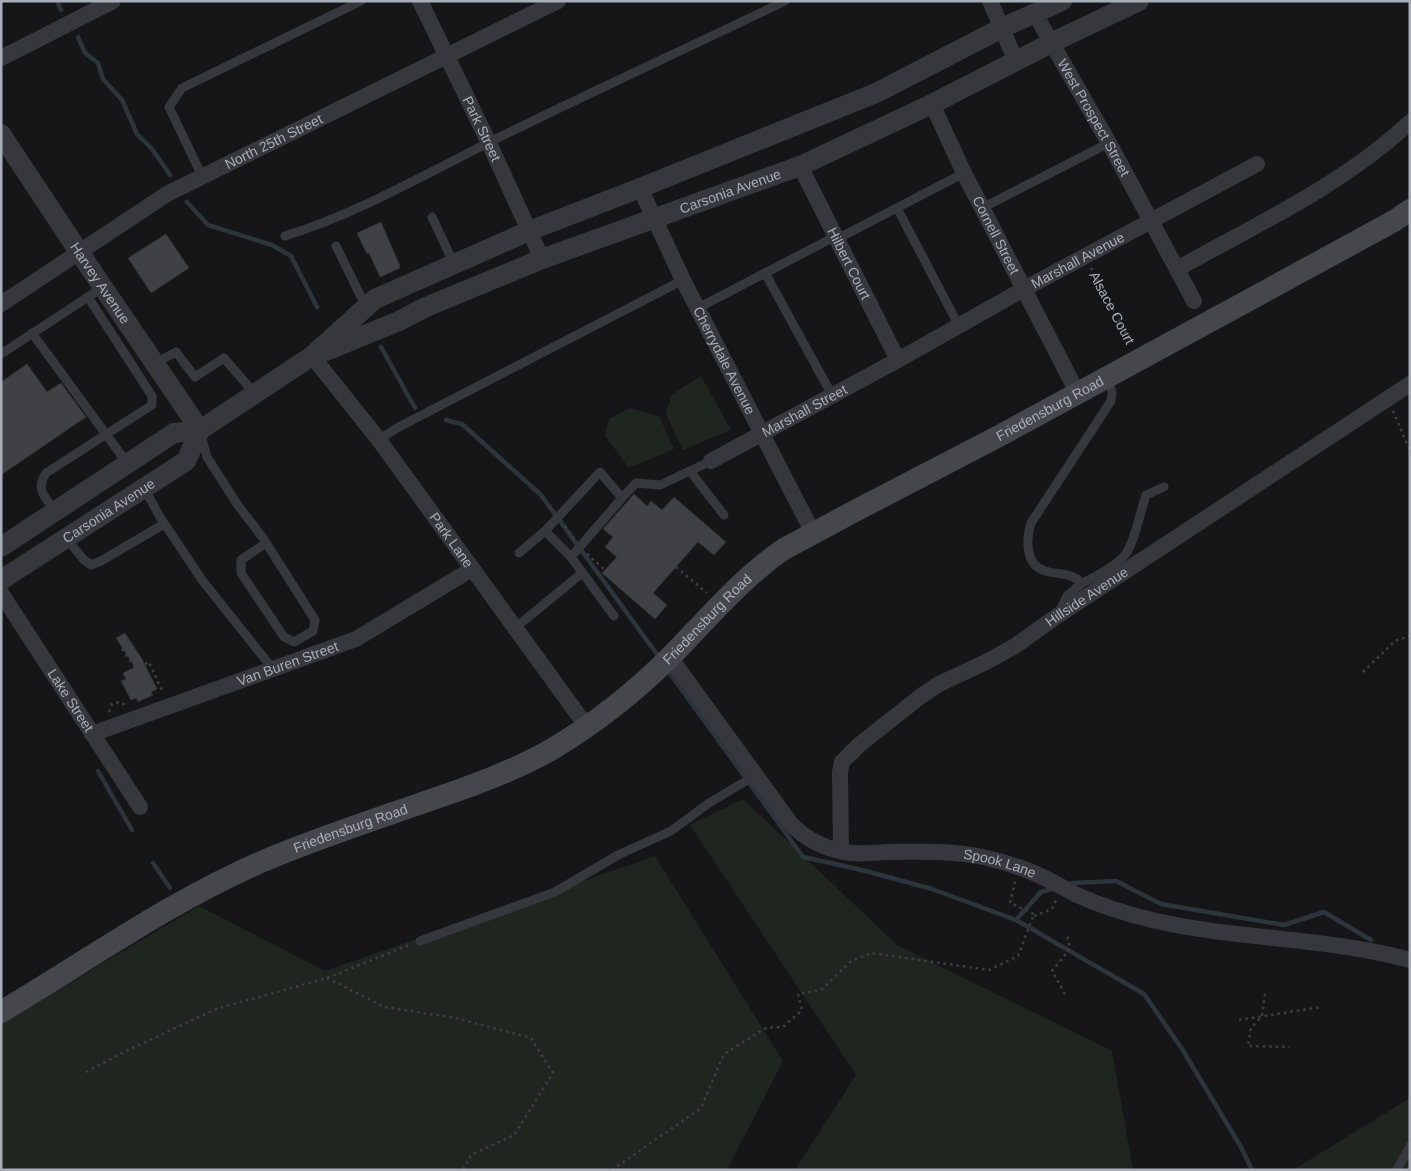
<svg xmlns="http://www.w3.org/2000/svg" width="1411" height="1171" viewBox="0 0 1411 1171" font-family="Helvetica,sans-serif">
	<rect width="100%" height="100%" fill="#161618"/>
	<!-- green -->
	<g fill="#1e261f">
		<path d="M701,376L731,430L683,450L666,414L672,394Z"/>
		<path d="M630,408L659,416L674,449L629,468L605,436L609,419Z"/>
		<path d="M743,799L897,945L1112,1051L1133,1170H795L856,1075L690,825Z"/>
		<path d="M655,856L783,1061L727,1170H1V1024L199,906L325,971Z"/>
		<path d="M1410,1098V1170H1293Z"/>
	</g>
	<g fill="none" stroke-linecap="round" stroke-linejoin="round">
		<!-- stream -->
		<g stroke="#2c353c" stroke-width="4.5">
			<path d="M57,1L61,10"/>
			<path d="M78,37L85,53L98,63L103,79L122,100L137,134L152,149L170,175"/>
			<path d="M187,202L208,225L272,245L291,256L317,307"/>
			<path d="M381,347L415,408"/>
			<path d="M446,420L462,424L541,495L659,657"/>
			<path d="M666,668L803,857L862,870L932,889L1016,920L1041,892L1055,888"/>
			<path d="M98,771L132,830"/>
			<path d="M153,863L170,888"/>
			<path d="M1067,885L1073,883L1116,881L1161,904L1284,925L1324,912L1371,940"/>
			<path d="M1016,920L1144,994L1182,1049L1241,1147L1252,1170"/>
		</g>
	</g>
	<!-- building -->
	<g fill="#404145" stroke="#303034">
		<path d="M381,222L400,266H399L400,268L380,277L369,253L367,254L357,233Z"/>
		<path d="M166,234L189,268L151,293L128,258Z"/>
		<path d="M27,364L47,392L61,383L86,417L1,475V382Z"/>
		<path d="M634,494L647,506L651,501L662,510L674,497L726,542L714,555L698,542L653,593L667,605L655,619L602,573L617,557L605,547L613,537L603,529Z"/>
		<path d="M125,633L142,659L157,689L151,692L153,695L138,702L136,698L131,700L121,681L126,679L123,673L135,667L116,638Z"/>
	</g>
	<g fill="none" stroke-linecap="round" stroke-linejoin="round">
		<!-- path -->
		<g stroke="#3d3f44" stroke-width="2.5" stroke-dasharray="2.5 4" stroke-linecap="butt">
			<path id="s1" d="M1091,268L1131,343"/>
			<path d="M1393,411L1410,451"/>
			<path d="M565,526L574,538"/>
			<path d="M587,554L605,570"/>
			<path d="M676,567L707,593"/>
			<path d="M122,649L134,666L138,665L142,666L149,662L163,693"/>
			<path d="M1363,672L1395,641L1410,636"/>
			<path d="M109,712L112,704L119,702L128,706"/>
			<path d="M1034,916L1052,909L1056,900"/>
			<path d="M327,978L385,1007L455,1018L531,1038L553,1073L514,1135L471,1155L463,1170"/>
			<path d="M1065,994L1052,971L1070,949L1067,933"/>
			<path d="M1265,994L1262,1016L1251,1028L1248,1046L1290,1047"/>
			<path d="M1239,1020L1321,1007"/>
			<path d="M86,1072L124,1052L216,1009L327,978L409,945"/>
			<path d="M612,1170L701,1108L724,1054L766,1028L783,1027L802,1010L798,994L821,990L851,961L871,953L989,970L1018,956L1034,914L1010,903L1015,881"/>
		</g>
		<!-- service -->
		<g stroke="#37383d" stroke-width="9">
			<path d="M202,176L169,107L182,88L361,1"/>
			<path d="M897,208L959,326"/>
			<path d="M982,208L1109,143"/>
			<path d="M432,217L454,264"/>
			<path d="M285,236C356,214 422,176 488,143C586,94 686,49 785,1"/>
			<path d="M837,239L964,173"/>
			<path d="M336,246L366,307"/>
			<path d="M765,273L832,395"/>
			<path d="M698,308L836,236"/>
			<path d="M32,333L127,463"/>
			<path d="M1,354L88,297"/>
			<path d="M155,363L176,352L195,377L224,358L255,394"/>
			<path d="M201,435L207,457L237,504L263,538L315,620L313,631L294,642L284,637L241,573V560L266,543"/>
			<path d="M379,440L395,429L683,280"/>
			<path d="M690,471L724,515"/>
			<path d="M144,488L160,517L202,580L273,669"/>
			<path d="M55,511C45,497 35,490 46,473L152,405V396L88,297L103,287"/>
			<path d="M545,531L571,557L614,616"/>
			<path d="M66,538L84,560L91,565L101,561L164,524"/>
			<path d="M519,553L545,531L600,472L622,498"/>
			<path d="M571,557L622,498L636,483L660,485L711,461"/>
			<path d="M1082,583C1095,577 1115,566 1125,555C1134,544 1141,510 1146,495L1164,487"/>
			<path d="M1060,611L1067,596L1082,583C1070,572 1060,575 1045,571C1025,565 1026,539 1031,523L1111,401L1112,393L1108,377"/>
			<path d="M515,628L582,573"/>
			<path d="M420,941L555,892L618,855L671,831L709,803L756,775"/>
			<path d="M1397,1170L1410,1146"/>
		</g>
		<!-- minor -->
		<g stroke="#37383d" stroke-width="16">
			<path id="s2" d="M420,1L489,143L542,259"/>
			<path d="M990,1L1016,61"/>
			<path id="s3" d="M1035,14L1109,143L1194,301"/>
			<path d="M1,58L113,1"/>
			<path id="s4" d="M932,104L964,173L1077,392"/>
			<path id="s5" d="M800,166L898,360"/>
			<path id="s6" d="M640,188L683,280L813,533"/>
			<path d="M1177,269C1257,224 1343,185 1410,122"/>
			<path id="s7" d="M1,304L167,194L558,1"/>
			<path id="s8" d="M312,356L379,440L587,727"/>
			<path id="s9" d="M711,461L898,360L1024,289L1257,164"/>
			<path id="s10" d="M1,593L140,807"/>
			<path id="s11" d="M670,657L791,824C804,837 821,847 840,851C854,855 871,853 885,852C918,852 951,850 983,857C1005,862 1027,869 1047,879C1057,884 1067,890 1077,895C1101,906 1127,914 1152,920C1237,940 1326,937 1410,960"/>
			<path id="s12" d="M92,734L356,639L472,569"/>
			<path id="s13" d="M841,851L840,772L842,762L859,745L921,696L939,684L986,662L1015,646L1057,616L1410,384"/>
		</g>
		<!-- tertiary -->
		<g stroke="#37383d" stroke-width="20">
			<path id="s14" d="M1,134L79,252L200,430"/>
			<path id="s15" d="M326,351L399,321L426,307L542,259L800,166L932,104L1051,43L1139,1"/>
			<path d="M1,547L174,433L200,430L312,356L375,299L529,231L640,188L876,93L1002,28L1062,1"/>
			<path id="s16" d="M1,580L186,461L200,430"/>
		</g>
		<!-- secondary -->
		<path stroke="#45474d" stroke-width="22" id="s17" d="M1,1012C87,961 169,902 261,862C319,837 380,818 439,797C478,784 518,769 554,748C597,722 634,693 670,657C707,620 740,579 784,549L853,512L999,436L1394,221L1410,210"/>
	</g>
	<g text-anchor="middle" stroke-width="4" stroke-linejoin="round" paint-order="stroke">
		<!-- street labels -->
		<g font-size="14" fill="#a8adb8" stroke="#111113">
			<text dy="5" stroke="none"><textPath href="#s3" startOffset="119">West Prospect Street</textPath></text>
			<text dy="5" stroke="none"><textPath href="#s2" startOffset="142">Park Street</textPath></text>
			<text dy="5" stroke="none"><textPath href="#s7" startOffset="318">North 25th Street</textPath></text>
			<text dy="5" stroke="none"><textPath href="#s15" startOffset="435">Carsonia Avenue</textPath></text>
			<text dy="5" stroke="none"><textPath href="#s4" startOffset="146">Cornell Street</textPath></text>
			<text dy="5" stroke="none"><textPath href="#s9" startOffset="418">Marshall Avenue</textPath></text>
			<text dy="5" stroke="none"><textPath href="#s5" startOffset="109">Hilbert Court</textPath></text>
			<text dy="5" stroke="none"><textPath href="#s14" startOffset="179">Harvey Avenue</textPath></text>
			<text dy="5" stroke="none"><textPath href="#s1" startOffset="45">Alsace Court</textPath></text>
			<text dy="5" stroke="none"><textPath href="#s6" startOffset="192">Cherrydale Avenue</textPath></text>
			<text dy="5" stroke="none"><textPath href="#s17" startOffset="1221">Friedensburg Road</textPath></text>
			<text dy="5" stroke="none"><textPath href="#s9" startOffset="106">Marshall Street</textPath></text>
			<text dy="5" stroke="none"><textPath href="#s16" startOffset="128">Carsonia Avenue</textPath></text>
			<text dy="5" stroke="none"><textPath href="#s8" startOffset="231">Park Lane</textPath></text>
			<text dy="5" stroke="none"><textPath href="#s13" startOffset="386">Hillside Avenue</textPath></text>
			<text dy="5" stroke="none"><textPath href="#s17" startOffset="816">Friedensburg Road</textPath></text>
			<text dy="5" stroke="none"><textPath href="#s12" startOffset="208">Van Buren Street</textPath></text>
			<text dy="5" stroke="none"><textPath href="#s10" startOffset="128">Lake Street</textPath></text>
			<text dy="5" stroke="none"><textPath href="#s17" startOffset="396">Friedensburg Road</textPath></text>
			<text dy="5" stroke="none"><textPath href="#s11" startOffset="424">Spook Lane</textPath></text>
		</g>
	</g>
	<!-- border -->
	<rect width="1411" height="1171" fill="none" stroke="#a8adb8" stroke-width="5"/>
</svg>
